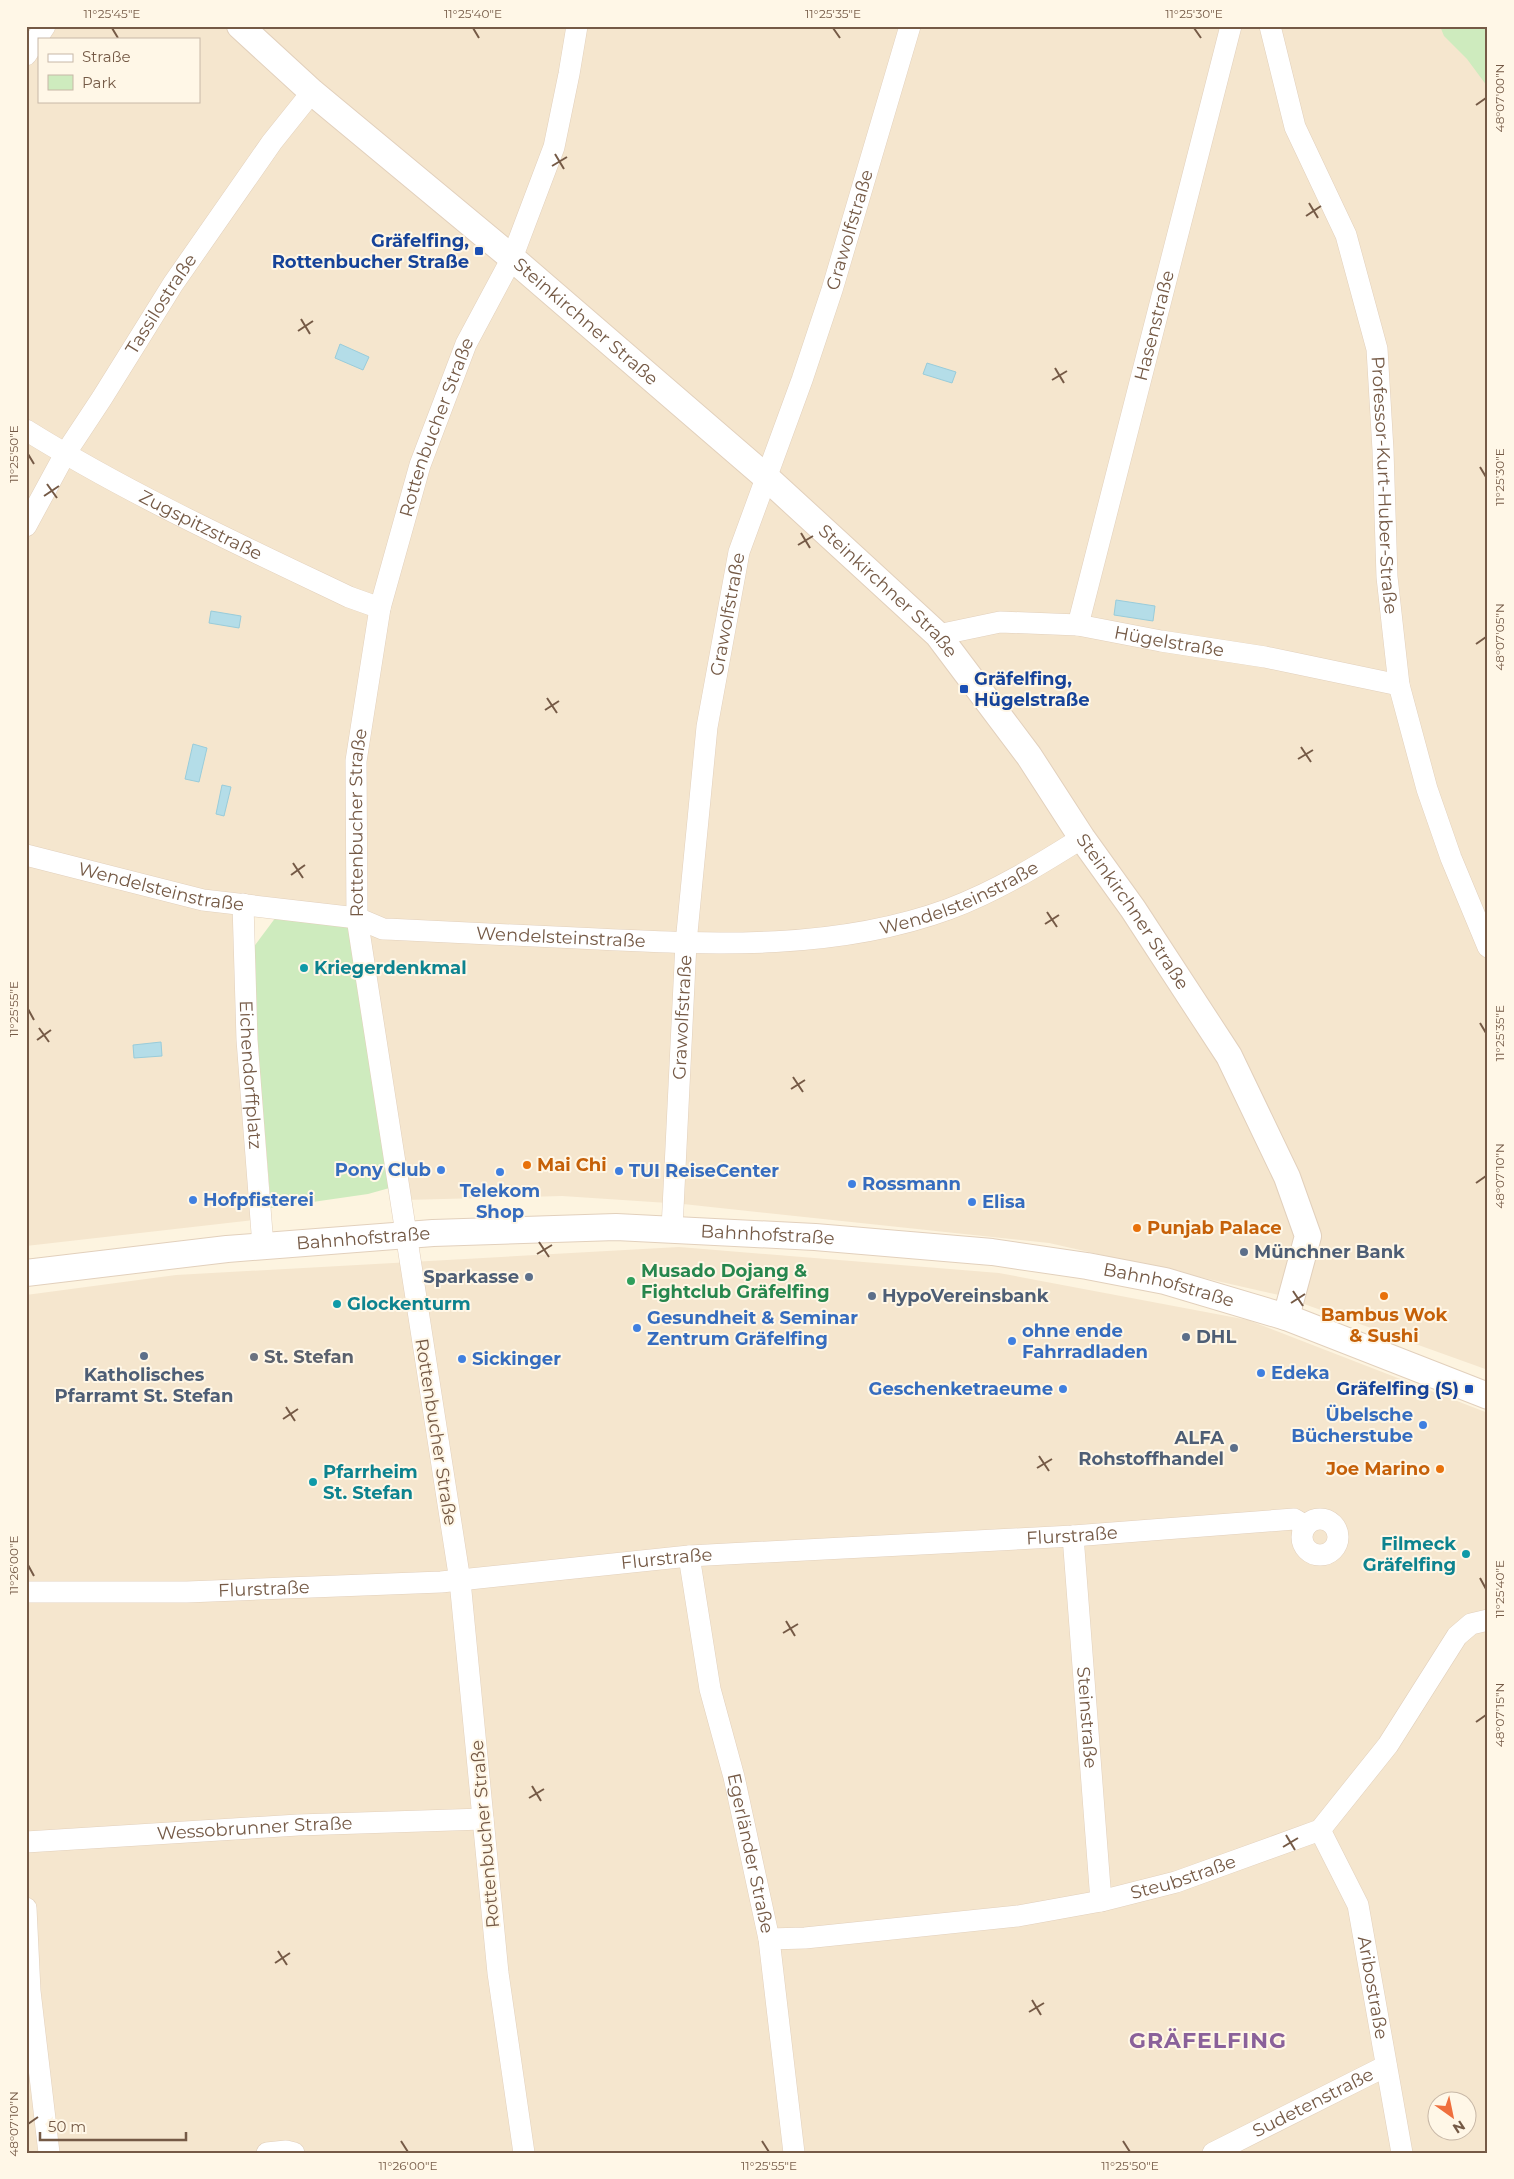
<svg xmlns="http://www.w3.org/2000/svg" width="1514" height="2179" viewBox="0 0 1514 2179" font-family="Montserrat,sans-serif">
	<rect width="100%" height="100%" fill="#fdf4e0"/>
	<!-- residential -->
	<g fill="#f5e6ce" fill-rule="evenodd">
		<path d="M26,26H1488V1370L1279,1295L1049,1243L683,1204L562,1196L405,1200L361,918L240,899L254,1220L26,1246ZM39,39H199V101H39Z"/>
		<path d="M679,1247L999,1273L1248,1320L1488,1413V2153H26V1295L176,1275ZM1436,2102H1466V2132H1436Z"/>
	</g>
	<!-- green -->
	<g fill="#ceebbe">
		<path d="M1440,26H1488V104L1487,86L1467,59L1444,36Z"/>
		<path d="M276,917L350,926L393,1187L368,1194L271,1208L250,952Z"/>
	</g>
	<!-- water -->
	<g fill="#b4dde8" stroke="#99ccda">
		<path d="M340,344L369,357L363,370L335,358Z"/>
		<path d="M927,363L956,372L952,383L923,374Z"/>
		<path d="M1116,600L1155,606L1153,621L1114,615Z"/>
		<path d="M211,611L241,616L239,628L209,623Z"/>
		<path d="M193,744L207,748L199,782L185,779Z"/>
		<path d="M222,785L231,787L224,816L216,814Z"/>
		<path d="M161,1042L162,1056L134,1058L133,1045Z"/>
	</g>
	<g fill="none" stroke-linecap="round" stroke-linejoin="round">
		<defs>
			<g id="minor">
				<path id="s1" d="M1270,26L1295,127L1346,235L1377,349L1383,450L1387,577L1399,685L1427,789L1451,858L1488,947"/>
				<path d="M26,55L45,26"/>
				<path id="s2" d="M26,430C129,494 240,545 349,597L380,608"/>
				<path id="s3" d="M26,526L65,454L102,398L173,284L272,142L312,92"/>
				<path id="s4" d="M1078,625L1231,26"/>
				<path id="s5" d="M938,635L1000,622L1078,625L1161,641L1265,657L1399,685"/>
				<path id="s6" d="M26,855L203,900L357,918L383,929C455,932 527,936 598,939C716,945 837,950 949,909C997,891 1039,865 1082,838"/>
				<path id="s7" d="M243,904L247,1040L263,1246"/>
				<path id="s8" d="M672,1229L686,943L707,727L739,552L802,380L832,290L910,26"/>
				<circle cx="1320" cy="1537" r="18"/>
				<path id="s9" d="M1073,1536L1101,1901"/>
				<path id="s10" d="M689,1556L710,1689L734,1777L769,1939L794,2153"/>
				<path id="s11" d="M26,1592H187L441,1582L689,1556L1073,1536L1294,1519L1306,1526"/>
				<path id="s12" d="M1320,1830L1358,1905L1402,2153"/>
				<path id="s13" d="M26,1842L298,1825L483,1819"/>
				<path d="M26,1908L30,1991L49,2153"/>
				<path id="s14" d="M769,1939L805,1938L1018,1916L1101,1901L1176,1882L1320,1830L1388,1745L1457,1636L1471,1624L1488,1620"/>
				<path d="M267,2153L286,2151L294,2153"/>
				<path id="s15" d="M524,2153L498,1973L460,1581L357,918L356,761L380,608L420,465L466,344L512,258L554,147L569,74L577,26"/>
				<path id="s16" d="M1213,2153L1386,2066"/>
			</g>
			<g id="tertiary">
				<path id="s17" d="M240,26L312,92L512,258L767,478L938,635L1029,756L1082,838L1133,909L1229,1056L1287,1177L1308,1236L1286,1317"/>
				<path id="s18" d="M26,1273L227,1249L433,1233L616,1227L815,1237L992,1252L1087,1266L1165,1281L1286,1317L1488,1396"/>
			</g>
		</defs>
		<!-- minor casing -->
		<use href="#minor" stroke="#e2d0bc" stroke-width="22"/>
		<!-- tertiary casing -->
		<use href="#tertiary" stroke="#e2d0bc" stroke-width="28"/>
		<!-- minor -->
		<use href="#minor" stroke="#fff" stroke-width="21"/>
		<!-- tertiary -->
		<use href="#tertiary" stroke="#fff" stroke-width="26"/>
	</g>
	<!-- ticks -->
	<path fill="none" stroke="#755a46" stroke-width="2" d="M112,28L118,38M473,28L479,38M833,28L840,38M1194,28L1201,38M1476,105L1486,98M555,154L564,169M552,166L567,157M1309,203L1318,218M1306,216L1321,206M301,319L310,334M298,331L313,321M1055,368L1064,383M1052,380L1067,371M28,454L34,464M1480,467L1486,477M47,484L57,498M44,496L59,486M801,533L810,548M798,545L813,536M1476,644L1486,637M547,698L557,713M545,710L559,701M1301,747L1311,762M1298,759L1313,750M293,863L303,878M291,875L305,865M1047,912L1057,927M1045,924L1059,915M28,1009L34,1020M1480,1023L1486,1033M39,1028L49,1042M37,1040L51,1030M793,1077L803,1092M791,1089L805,1080M1476,1183L1486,1176M539,1242L549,1257M537,1254L552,1245M1293,1291L1303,1306M1291,1303L1305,1294M286,1407L295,1421M283,1419L298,1409M1039,1456L1049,1471M1037,1468L1052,1459M28,1565L34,1576M1480,1578L1486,1589M786,1621L795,1636M783,1633L798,1624M1476,1722L1486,1715M532,1786L541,1801M529,1798L544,1789M1286,1835L1295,1850M1283,1847L1298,1838M278,1951L287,1965M275,1963L290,1953M1032,2000L1041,2015M1029,2012L1044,2003M28,2124L38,2117M401,2141L408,2152M762,2141L769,2152M1123,2141L1130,2152"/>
	<!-- markers -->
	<g fill="#1a4fb4" stroke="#fff7e7" stroke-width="2">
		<rect x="474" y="246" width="10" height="10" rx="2.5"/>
		<rect x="959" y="684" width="10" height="10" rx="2.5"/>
		<rect x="1464" y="1384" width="10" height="10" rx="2.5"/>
	</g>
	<g fill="#0f9aa8" stroke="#fff7e7" stroke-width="2">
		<circle cx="304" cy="968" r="5"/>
		<circle cx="337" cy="1304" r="5"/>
		<circle cx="313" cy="1482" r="5"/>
		<circle cx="1466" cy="1554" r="5"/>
	</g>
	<g fill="#e8710a" stroke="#fff7e7" stroke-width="2">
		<circle cx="527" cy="1165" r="5"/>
		<circle cx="1137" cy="1228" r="5"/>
		<circle cx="1384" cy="1296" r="5"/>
		<circle cx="1440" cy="1469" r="5"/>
	</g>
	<g fill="#3f7fe0" stroke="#fff7e7" stroke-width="2">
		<circle cx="441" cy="1170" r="5"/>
		<circle cx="619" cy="1171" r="5"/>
		<circle cx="500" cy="1172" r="5"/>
		<circle cx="852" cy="1184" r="5"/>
		<circle cx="193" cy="1200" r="5"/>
		<circle cx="972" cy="1202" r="5"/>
		<circle cx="637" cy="1328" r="5"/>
		<circle cx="1012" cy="1341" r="5"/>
		<circle cx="462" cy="1359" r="5"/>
		<circle cx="1261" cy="1373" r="5"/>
		<circle cx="1063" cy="1389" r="5"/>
		<circle cx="1423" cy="1425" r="5"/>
	</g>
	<g fill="#5c6f8a" stroke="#fff7e7" stroke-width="2">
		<circle cx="1244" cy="1252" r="5"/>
		<circle cx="529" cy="1277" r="5"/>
		<circle cx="872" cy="1296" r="5"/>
		<circle cx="1186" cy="1337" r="5"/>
		<circle cx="144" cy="1356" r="5"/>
		<circle cx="1234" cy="1448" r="5"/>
	</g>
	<circle fill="#2e9e5b" stroke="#fff7e7" stroke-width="2" cx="631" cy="1281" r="5"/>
	<circle fill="#6b7280" stroke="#fff7e7" stroke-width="2" cx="254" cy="1357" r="5"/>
	<g text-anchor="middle" stroke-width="4" stroke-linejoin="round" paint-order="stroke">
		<!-- street labels -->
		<g font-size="18" fill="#755a46" stroke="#fff7e7">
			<text dy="6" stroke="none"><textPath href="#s8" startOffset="1022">Grawolfstraße</textPath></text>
			<text dy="6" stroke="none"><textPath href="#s3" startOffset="260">Tassilostraße</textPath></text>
			<text dy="6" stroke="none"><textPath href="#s17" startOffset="455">Steinkirchner Straße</textPath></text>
			<text dy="6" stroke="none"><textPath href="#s4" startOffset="309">Hasenstraße</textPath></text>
			<text dy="6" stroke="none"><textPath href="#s15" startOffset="1748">Rottenbucher Straße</textPath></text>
			<text dy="6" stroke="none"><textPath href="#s1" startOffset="478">Professor-Kurt-Huber-Straße</textPath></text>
			<text dy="6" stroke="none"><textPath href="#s2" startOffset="199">Zugspitzstraße</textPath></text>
			<text dy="6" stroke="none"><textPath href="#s17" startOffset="860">Steinkirchner Straße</textPath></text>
			<text dy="6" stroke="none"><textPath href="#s8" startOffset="618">Grawolfstraße</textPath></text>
			<text dy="6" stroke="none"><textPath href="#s5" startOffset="234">Hügelstraße</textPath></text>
			<text dy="6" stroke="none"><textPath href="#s15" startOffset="1342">Rottenbucher Straße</textPath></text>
			<text dy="6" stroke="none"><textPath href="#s6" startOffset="139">Wendelsteinstraße</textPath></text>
			<text dy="6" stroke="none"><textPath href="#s6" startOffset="949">Wendelsteinstraße</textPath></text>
			<text dy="6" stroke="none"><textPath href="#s17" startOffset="1265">Steinkirchner Straße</textPath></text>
			<text dy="6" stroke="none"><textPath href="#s6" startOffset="544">Wendelsteinstraße</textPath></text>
			<text dy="6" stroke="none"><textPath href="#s8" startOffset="212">Grawolfstraße</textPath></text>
			<text dy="6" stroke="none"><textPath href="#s7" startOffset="171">Eichendorffplatz</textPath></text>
			<text dy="6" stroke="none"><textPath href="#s18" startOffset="744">Bahnhofstraße</textPath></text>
			<text dy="6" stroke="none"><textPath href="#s18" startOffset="339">Bahnhofstraße</textPath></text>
			<text dy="6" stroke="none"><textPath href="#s18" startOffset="1149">Bahnhofstraße</textPath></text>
			<text transform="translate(436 1432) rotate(81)" y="6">Rottenbucher Straße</text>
			<text dy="6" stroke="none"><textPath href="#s11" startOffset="1048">Flurstraße</textPath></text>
			<text dy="6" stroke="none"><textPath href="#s11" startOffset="642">Flurstraße</textPath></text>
			<text dy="6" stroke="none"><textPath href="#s11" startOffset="238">Flurstraße</textPath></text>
			<text dy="6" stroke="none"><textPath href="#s9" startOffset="182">Steinstraße</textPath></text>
			<text dy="6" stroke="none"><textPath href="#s13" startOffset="229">Wessobrunner Straße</textPath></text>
			<text transform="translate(485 1834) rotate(-95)" y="6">Rottenbucher Straße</text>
			<text dy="6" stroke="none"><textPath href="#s10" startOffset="304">Egerländer Straße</textPath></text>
			<text dy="6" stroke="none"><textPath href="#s14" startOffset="420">Steubstraße</textPath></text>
			<text dy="6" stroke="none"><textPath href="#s12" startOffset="168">Aribostraße</textPath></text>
			<text dy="6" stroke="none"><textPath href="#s16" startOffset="112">Sudetenstraße</textPath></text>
		</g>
		<!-- transit labels -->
		<g font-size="18" font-weight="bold" fill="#164399" stroke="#fff7e7" text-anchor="end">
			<text x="469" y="247">Gräfelfing,<tspan x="469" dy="21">Rottenbucher Straße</tspan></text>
			<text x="974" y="685" text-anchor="start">Gräfelfing,<tspan x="974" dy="21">Hügelstraße</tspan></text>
			<text x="1459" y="1395">Gräfelfing (S)</text>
		</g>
		<!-- culture labels -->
		<g font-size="18" font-weight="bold" fill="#0d838f" stroke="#fff7e7" text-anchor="start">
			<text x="314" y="974">Kriegerdenkmal</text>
			<text x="347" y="1310">Glockenturm</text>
			<text x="323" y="1478">Pfarrheim<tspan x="323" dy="21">St. Stefan</tspan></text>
			<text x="1456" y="1550" text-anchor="end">Filmeck<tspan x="1456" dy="21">Gräfelfing</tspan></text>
		</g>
		<!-- food labels -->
		<g font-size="18" font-weight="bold" fill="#c56008" stroke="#fff7e7" text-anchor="start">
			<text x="537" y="1171">Mai Chi</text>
			<text x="1147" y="1234">Punjab Palace</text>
			<text x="1384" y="1321" text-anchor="middle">Bambus Wok<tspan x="1384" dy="21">&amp; Sushi</tspan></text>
			<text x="1430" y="1475" text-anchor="end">Joe Marino</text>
		</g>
		<!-- shop labels -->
		<g font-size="18" font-weight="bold" fill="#366cbe" stroke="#fff7e7" text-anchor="start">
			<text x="431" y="1176" text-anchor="end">Pony Club</text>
			<text x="629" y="1177">TUI ReiseCenter</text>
			<text x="862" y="1190">Rossmann</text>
			<text x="500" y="1197" text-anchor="middle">Telekom<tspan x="500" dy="21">Shop</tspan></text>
			<text x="203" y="1206">Hofpfisterei</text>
			<text x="982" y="1208">Elisa</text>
			<text x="647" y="1324">Gesundheit &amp; Seminar<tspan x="647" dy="21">Zentrum Gräfelfing</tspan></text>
			<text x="1022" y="1337">ohne ende<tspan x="1022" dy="21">Fahrradladen</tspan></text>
			<text x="472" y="1365">Sickinger</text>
			<text x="1271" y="1379">Edeka</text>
			<text x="1053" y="1395" text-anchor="end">Geschenketraeume</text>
			<text x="1413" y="1421" text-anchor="end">Übelsche<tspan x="1413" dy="21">Bücherstube</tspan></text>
		</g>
		<!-- service labels -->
		<g font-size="18" font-weight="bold" fill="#4e5e75" stroke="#fff7e7" text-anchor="start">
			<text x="1254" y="1258">Münchner Bank</text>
			<text x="519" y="1283" text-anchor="end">Sparkasse</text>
			<text x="882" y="1302">HypoVereinsbank</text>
			<text x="1196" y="1343">DHL</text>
			<text x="144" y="1381" text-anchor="middle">Katholisches<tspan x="144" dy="21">Pfarramt St. Stefan</tspan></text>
			<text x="1224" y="1444" text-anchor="end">ALFA<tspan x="1224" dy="21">Rohstoffhandel</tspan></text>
		</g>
		<!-- leisure labels -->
		<g font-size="18" font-weight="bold" fill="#27864d" stroke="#fff7e7" text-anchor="start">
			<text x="641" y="1277">Musado Dojang &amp;<tspan x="641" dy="21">Fightclub Gräfelfing</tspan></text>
		</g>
		<!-- worship labels -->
		<g font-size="18" font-weight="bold" fill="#5b616d" stroke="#fff7e7" text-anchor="start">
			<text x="264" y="1363">St. Stefan</text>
		</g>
		<!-- district labels -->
		<g font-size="22" font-weight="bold" letter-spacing="1" fill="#8a619a" stroke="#fff7e7">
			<text x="1208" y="2048">GRÄFELFING</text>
		</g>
	</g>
	<!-- border -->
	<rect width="1514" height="2179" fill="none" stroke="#fff7e7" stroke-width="55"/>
	<!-- legend -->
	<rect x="38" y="38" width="162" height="65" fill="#fff7e7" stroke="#c8b8a7"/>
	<rect x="48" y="54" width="25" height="8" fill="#ffffff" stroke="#c8b8a7"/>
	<text x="82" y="62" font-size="15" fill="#755a46">Straße</text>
	<rect x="48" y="75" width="25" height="15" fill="#ceebbe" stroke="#c8b8a7"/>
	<text x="82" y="88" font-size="15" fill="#755a46">Park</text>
	<!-- north arrow -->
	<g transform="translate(1452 2116) rotate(147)"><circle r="24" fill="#fff7e7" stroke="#c8b8a7"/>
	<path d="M0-4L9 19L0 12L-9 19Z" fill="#ef6f3d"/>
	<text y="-8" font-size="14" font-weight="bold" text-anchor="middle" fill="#755a46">N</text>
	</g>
	<!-- scale -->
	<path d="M40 2132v8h146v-8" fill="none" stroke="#755a46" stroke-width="2.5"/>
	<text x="48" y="2132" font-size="15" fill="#755a46" stroke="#fff7e7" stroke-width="4" paint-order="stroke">50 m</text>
	<rect x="28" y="28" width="1458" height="2124" fill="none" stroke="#755a46" stroke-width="2"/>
	<g font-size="12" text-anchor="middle" fill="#755a46">
		<text x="112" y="18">11°25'45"E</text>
		<text x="473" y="18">11°25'40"E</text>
		<text x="833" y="18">11°25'35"E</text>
		<text x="1194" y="18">11°25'30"E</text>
		<text transform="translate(1500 98) rotate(-90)" y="4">48°07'00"N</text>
		<text transform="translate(14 454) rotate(-90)" y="4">11°25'50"E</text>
		<text transform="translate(1500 477) rotate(-90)" y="4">11°25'30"E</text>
		<text transform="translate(1500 637) rotate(-90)" y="4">48°07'05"N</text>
		<text transform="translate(14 1009) rotate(-90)" y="4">11°25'55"E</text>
		<text transform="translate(1500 1033) rotate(-90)" y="4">11°25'35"E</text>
		<text transform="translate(1500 1176) rotate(-90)" y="4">48°07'10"N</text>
		<text transform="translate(14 1565) rotate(-90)" y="4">11°26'00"E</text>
		<text transform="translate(1500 1589) rotate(-90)" y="4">11°25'40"E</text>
		<text transform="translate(1500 1715) rotate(-90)" y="4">48°07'15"N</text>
		<text transform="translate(14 2124) rotate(-90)" y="4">48°07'10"N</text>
		<text x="408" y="2170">11°26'00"E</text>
		<text x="769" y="2170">11°25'55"E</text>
		<text x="1130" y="2170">11°25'50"E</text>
	</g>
</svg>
